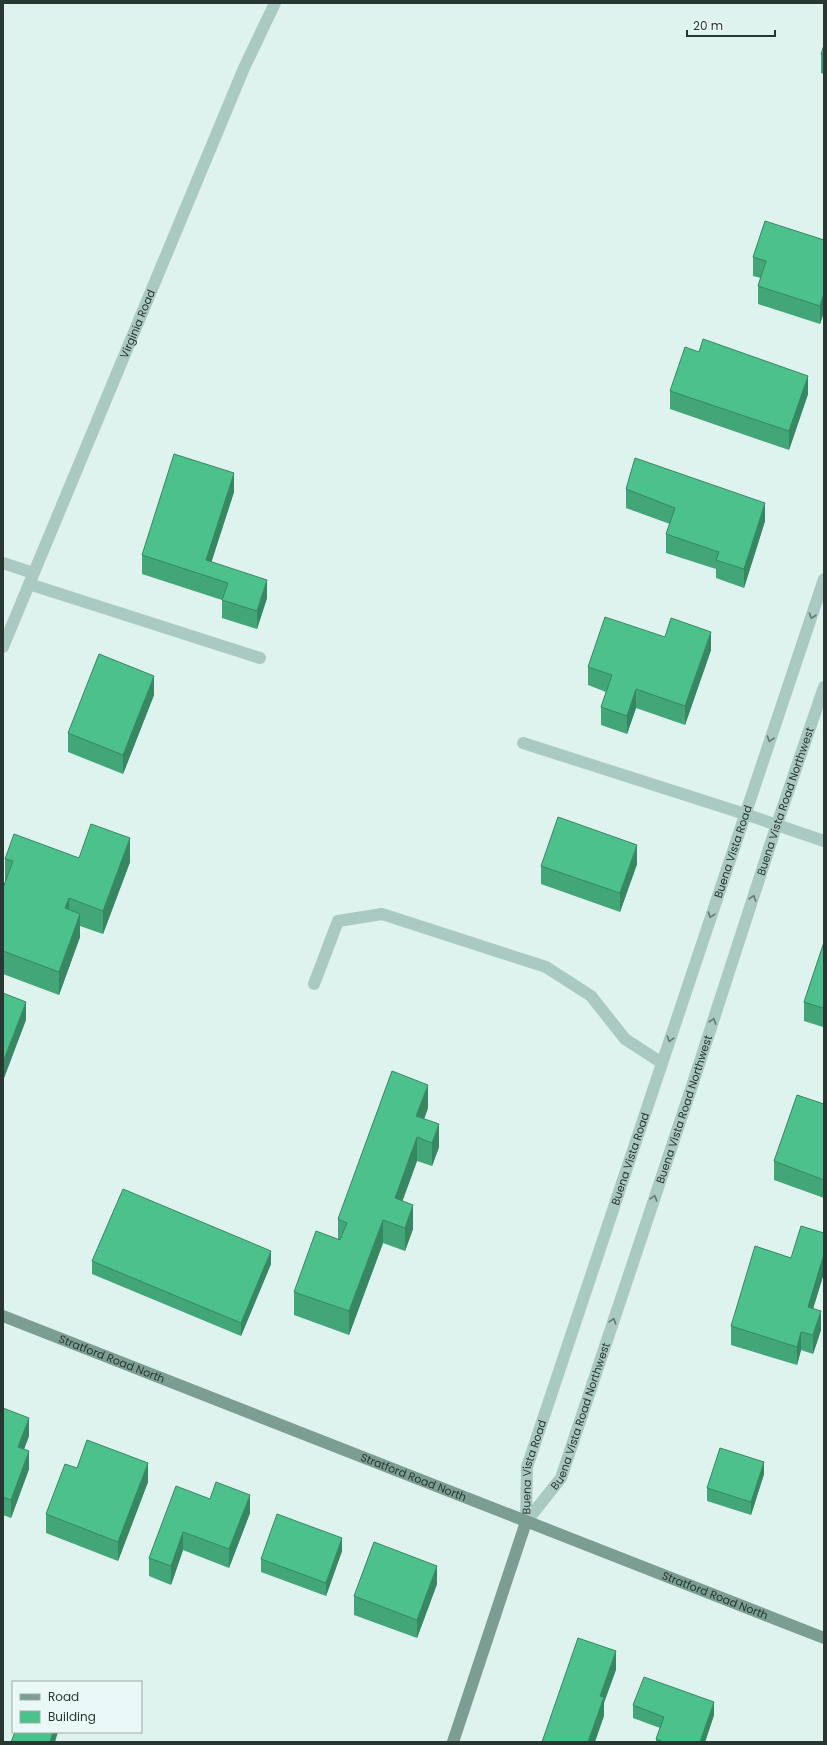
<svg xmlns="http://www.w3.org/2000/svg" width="827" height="1745" viewBox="0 0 827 1745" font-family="Poppins,sans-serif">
	<rect width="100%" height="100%" fill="#def2ee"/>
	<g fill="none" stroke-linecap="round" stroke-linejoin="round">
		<!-- lane -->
		<g stroke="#aac9c2" stroke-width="12">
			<path d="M29,584L260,658"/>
			<path d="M523,743L745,814"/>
			<path d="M314,984L338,921L382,914L546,967L591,996L625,1039L662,1063"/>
		</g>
		<!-- street -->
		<g stroke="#aac9c2" stroke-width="12">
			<path d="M3,563L33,573"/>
			<path id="s1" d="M3,647L244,68L275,3"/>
			<path d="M745,814L824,841"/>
			<path id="s2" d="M526,1522L527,1467L824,579"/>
			<path id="s3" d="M526,1522L561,1478L692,1086L777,824L824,687"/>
		</g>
		<!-- secondary -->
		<g stroke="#7c9d92" stroke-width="12">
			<path id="s4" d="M3,1316L824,1638"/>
			<path d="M453,1742L526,1522"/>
		</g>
	</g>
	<!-- wall -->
	<g fill="#42a678">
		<path d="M824,45V74L821,73V54Z"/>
		<path d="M824,240V312L820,324L758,304V286L761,278L753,276V257Z"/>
		<path d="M670,391L808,394L789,450L670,409Z"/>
		<path d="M626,489L765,521L744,588L716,578V569L666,553V534L670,524L626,508Z"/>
		<path d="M234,492L211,562L267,598L257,629L222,618V600L142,574V555Z"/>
		<path d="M665,637L711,650L685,725L636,708L627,734L601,725V707L606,692L588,685V667Z"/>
		<path d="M154,695L123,774L68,752V733Z"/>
		<path d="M79,858L130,862L103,934L80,926V937L59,995L3,974V888L5,882V859Z"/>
		<path d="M637,864L620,912L541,884V866Z"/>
		<path d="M824,942L823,1027L804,1021V1002Z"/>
		<path d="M824,1104V1198L774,1180V1161Z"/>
		<path d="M428,1108L424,1119L439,1147L432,1166L417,1161L402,1201L413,1229L405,1251L383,1243L349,1335L294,1315V1292L338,1239V1219Z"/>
		<path d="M824,1233V1273L813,1309L821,1330L813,1354L801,1350L797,1365L731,1345V1326L791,1258Z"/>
		<path d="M92,1261L271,1264L241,1336L92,1274Z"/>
		<path d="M3,1408L29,1436L24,1449L29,1469L11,1518L3,1515Z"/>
		<path d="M77,1468L148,1482L118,1561L46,1533V1514Z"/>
		<path d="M764,1474L751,1515L707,1501V1488Z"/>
		<path d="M210,1499L250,1513L229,1568L183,1550L171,1585L149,1576V1558Z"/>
		<path d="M342,1551L326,1596L261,1572V1559Z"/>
		<path d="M437,1584L417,1638L354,1615V1596Z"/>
		<path d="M633,1705L714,1715L705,1742H656V1739L660,1728L633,1718Z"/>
	</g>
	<!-- shaded-wall -->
	<g fill="#368762">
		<path d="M824,293V312L820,324V306Z"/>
		<path d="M808,376V394L789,450V431Z"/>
		<path d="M234,473V492L207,576L206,560Z"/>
		<path d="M765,503V521L744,588V569Z"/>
		<path d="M267,580V598L257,629V611Z"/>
		<path d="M711,632V650L685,725V706Z"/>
		<path d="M154,676V695L123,774V755Z"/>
		<path d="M636,689V708L627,734V716Z"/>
		<path d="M130,838V862L103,934V911Z"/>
		<path d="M637,845V864L620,912V893Z"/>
		<path d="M69,898V922L65,908Z"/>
		<path d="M80,914V937L59,995V972Z"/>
		<path d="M26,1002V1020L3,1081V1062Z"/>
		<path d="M824,1006V1025L823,1027V1008Z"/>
		<path d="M428,1085V1108L417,1138V1161L395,1222V1198L416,1116Z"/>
		<path d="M439,1124V1147L432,1166V1143Z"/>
		<path d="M413,1205V1229L405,1251V1228Z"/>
		<path d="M383,1220V1243L349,1335V1311Z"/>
		<path d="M271,1251V1264L241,1336V1323Z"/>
		<path d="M824,1254V1273L808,1325V1307Z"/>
		<path d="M821,1311V1330L813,1354V1335Z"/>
		<path d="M801,1332V1350L797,1365V1347Z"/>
		<path d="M29,1418V1436L18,1465V1447Z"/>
		<path d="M29,1451V1469L11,1518V1500Z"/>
		<path d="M764,1462V1474L751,1515V1502Z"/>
		<path d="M148,1463V1482L118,1561V1542Z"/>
		<path d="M250,1495V1513L229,1568V1549Z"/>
		<path d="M183,1532V1550L171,1585V1566Z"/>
		<path d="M342,1538V1551L326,1596V1583Z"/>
		<path d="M437,1566V1584L417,1638V1620Z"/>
		<path d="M616,1651V1670L604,1703V1716L595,1742H588L600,1696Z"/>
		<path d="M714,1702V1715L705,1742H700Z"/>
		<path d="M53,1732H58L55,1742H50Z"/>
	</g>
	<!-- building -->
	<g fill="#4dc18c" stroke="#368762">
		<path d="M824,45V55L821,54Z"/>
		<path d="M765,221L824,240V293L820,306L758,286L766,261L753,257Z"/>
		<path d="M703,339L808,376L789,431L670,391L685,347L699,352Z"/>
		<path d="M174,454L234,473L206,560L267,580L257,611L222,600L228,583L142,555Z"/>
		<path d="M635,458L765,503L744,569L716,560L719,552L666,534L675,508L626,489Z"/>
		<path d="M605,617L665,637L671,618L711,632L685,706L636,689L627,716L601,707L612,675L588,667Z"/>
		<path d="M99,654L154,676L123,755L68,733Z"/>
		<path d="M558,817L637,845L620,893L541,866Z"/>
		<path d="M91,824L130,838L103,911L69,898L65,908L80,914L59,972L3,951V888L13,861L5,859L14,834L79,858Z"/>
		<path d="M824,942V1006L823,1008L804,1002Z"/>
		<path d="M3,993L26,1002L3,1062Z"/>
		<path d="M392,1071L428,1085L416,1116L439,1124L432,1143L417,1137L395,1198L413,1205L405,1228L383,1220L349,1311L294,1292L316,1231L340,1240L347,1223L338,1219Z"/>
		<path d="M797,1095L824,1104V1180L774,1161Z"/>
		<path d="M123,1189L271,1251L241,1323L92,1261Z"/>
		<path d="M801,1226L824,1233V1254L808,1307L821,1311L813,1335L801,1332L797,1347L731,1326L755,1246L791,1258Z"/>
		<path d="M3,1408L29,1418L18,1447L29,1451L11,1500L3,1497Z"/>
		<path d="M87,1440L148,1463L118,1542L46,1514L65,1464L77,1468Z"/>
		<path d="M720,1448L764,1462L751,1502L707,1488Z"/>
		<path d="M216,1482L250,1495L229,1549L183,1532L171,1566L149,1558L176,1486L210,1499Z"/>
		<path d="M277,1514L342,1538L326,1583L261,1559Z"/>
		<path d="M374,1542L437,1566L417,1620L354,1596Z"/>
		<path d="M578,1638L616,1651L600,1696L604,1697L588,1742H542Z"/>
		<path d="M644,1677L714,1702L700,1742H664L656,1739L664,1717L633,1705Z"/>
		<path d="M15,1732H53L50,1742H11Z"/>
	</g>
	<!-- one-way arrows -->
	<defs><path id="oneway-chevron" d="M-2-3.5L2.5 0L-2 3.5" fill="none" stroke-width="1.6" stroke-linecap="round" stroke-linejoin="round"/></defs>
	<g stroke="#637973">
		<use href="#oneway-chevron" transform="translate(812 616) rotate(109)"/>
		<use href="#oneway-chevron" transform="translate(770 739) rotate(109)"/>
		<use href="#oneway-chevron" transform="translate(753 898) rotate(-72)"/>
		<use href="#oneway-chevron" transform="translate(711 915) rotate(108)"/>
		<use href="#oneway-chevron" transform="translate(713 1021) rotate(-72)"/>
		<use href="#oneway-chevron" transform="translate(670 1039) rotate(108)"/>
		<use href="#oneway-chevron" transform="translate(654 1198) rotate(-72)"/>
		<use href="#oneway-chevron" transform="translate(613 1321) rotate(-72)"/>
	</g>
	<g text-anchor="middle" stroke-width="3.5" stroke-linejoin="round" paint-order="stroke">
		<!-- street labels -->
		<g font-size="11" fill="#293732" stroke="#eaf9f7">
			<text dy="4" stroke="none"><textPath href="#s1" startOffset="350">Virginia Road</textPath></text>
			<text dy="4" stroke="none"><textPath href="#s3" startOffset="769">Buena Vista Road Northwest</textPath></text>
			<text dy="4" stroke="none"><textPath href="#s2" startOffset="704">Buena Vista Road</textPath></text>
			<text dy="4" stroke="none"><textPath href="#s3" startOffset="445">Buena Vista Road Northwest</textPath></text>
			<text dy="4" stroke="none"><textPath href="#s2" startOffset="380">Buena Vista Road</textPath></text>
			<text dy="4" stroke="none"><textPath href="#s4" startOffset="117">Stratford Road North</textPath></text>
			<text dy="4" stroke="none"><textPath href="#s3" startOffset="121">Buena Vista Road Northwest</textPath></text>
			<text dy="4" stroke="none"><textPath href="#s2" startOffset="56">Buena Vista Road</textPath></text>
			<text dy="4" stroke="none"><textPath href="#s4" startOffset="441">Stratford Road North</textPath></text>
			<text dy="4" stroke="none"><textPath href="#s4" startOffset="765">Stratford Road North</textPath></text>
		</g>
	</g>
	<!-- border -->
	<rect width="827" height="1745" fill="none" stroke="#293732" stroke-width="8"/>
	<!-- legend -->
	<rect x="12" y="1681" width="130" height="52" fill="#eaf9f7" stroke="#9daba8"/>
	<rect x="20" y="1694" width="20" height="6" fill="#7c9d92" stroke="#9daba8"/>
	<text x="48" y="1701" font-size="12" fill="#293732">Road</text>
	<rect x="20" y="1711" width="20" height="12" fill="#4dc18c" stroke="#9daba8"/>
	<text x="48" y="1721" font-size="12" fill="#293732">Building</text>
	<!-- scale -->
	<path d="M687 30v6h88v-6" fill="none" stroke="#293732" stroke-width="2"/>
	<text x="693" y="30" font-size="12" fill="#293732" stroke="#eaf9f7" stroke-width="3" paint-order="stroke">20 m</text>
</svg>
